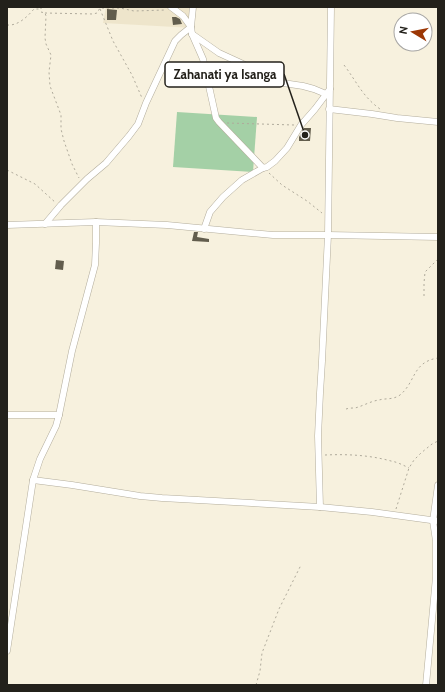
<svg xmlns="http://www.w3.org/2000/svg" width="445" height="692" viewBox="0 0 445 692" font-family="Cabin,sans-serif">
	<rect width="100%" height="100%" fill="#f7f1de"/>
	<!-- built -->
	<path fill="#eee5cb" d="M106,7H197L193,28L103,23Z"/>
	<!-- green -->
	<path fill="#a4d0a6" d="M177,112L257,117L253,172L173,167Z"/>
	<!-- building -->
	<g fill="#625d4d">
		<path d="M107,9L117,10L116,20H107Z"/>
		<path d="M172,17H176L180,19L182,24L173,25Z"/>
		<path d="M304,128H311L310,141H299V137Z"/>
		<path d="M194,232H198L197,237L209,239V242L192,241Z"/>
		<path d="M56,260L64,261L63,270L55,269Z"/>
	</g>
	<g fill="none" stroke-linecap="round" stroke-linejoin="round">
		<defs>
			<g id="minor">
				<path d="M193,7L191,27L192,34L203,59L216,118L219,122L263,168"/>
				<path d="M192,34L219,53L243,64L275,81L283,83L303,86L314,89L326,94"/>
				<path d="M329,109L372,114L397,118L438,122"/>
				<path d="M45,224L61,205L87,179L106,163L129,136L138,124L146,103L175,41L181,35L191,27L183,16L171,7"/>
				<path d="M7,225L96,222L167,225L273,235H328L438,237"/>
				<path d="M204,229L210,212L223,197L242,180L263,168L267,167L275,161L287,148L301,125L315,109L330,89"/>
				<path d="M7,415H59"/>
				<path d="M33,480L72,485L140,496L162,498L320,507L372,512L438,521"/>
				<path d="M320,507L318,436L320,393L322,361L328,235L331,7"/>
				<path d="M7,651L33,480L40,459L56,426L59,415L72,351L95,265L96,243V222"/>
				<path d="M426,685L436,577V541L433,521L438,485"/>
			</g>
		</defs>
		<!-- minor casing -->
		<use href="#minor" stroke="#b3ad9c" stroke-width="7"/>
		<!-- path -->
		<g stroke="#afaa9b" stroke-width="1" stroke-dasharray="2 3" stroke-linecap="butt">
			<path d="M41,7V12L45,13L46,16L45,38L46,44L51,55L49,72L50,86L61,115V129L64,141L72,164L79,178"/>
			<path d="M100,9L113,41L132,75L142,98"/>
			<path d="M45,13L93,14L97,13L100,8H120L134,11L166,10"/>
			<path d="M7,25C18,26 27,17 34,9H40"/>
			<path d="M344,65C357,82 362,96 380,109"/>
			<path d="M227,123L294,125"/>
			<path d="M7,170L35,184L56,203"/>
			<path d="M269,173L282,185L307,201L322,213"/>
			<path d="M424,296V283L425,272L438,259"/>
			<path d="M346,409C349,408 352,408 355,408C363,406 371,401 379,400C386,398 393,400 400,395C416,382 412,362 438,358"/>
			<path d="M325,455C347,454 369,455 391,461C397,462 403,465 409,468"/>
			<path d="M396,509L409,468L414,460L421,453L432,444L438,441"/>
			<path d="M256,685L260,671L262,653L279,609L301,565"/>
		</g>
		<!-- minor -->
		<use href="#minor" stroke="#fff" stroke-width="6"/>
	</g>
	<!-- callouts -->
	<path fill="none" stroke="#23211b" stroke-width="1.5" d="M305 135L284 74"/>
	<circle fill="#23211b" stroke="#fff" stroke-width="1.5" cx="305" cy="135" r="4"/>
	<rect fill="#fff" stroke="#23211b" stroke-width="1.5" x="165" y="62" width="119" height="25" rx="4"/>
	<g font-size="13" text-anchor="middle" font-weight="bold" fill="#23211b">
		<text x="225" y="79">Zahanati ya Isanga</text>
	</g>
	<!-- border -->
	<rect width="445" height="692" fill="none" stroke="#23211b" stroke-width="16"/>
	<!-- north arrow -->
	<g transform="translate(413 32) rotate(280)"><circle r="19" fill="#ffffff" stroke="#a7a6a4"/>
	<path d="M0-3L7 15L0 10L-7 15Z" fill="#9c3705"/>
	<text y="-6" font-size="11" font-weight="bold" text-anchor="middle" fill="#23211b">N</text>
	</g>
</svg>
